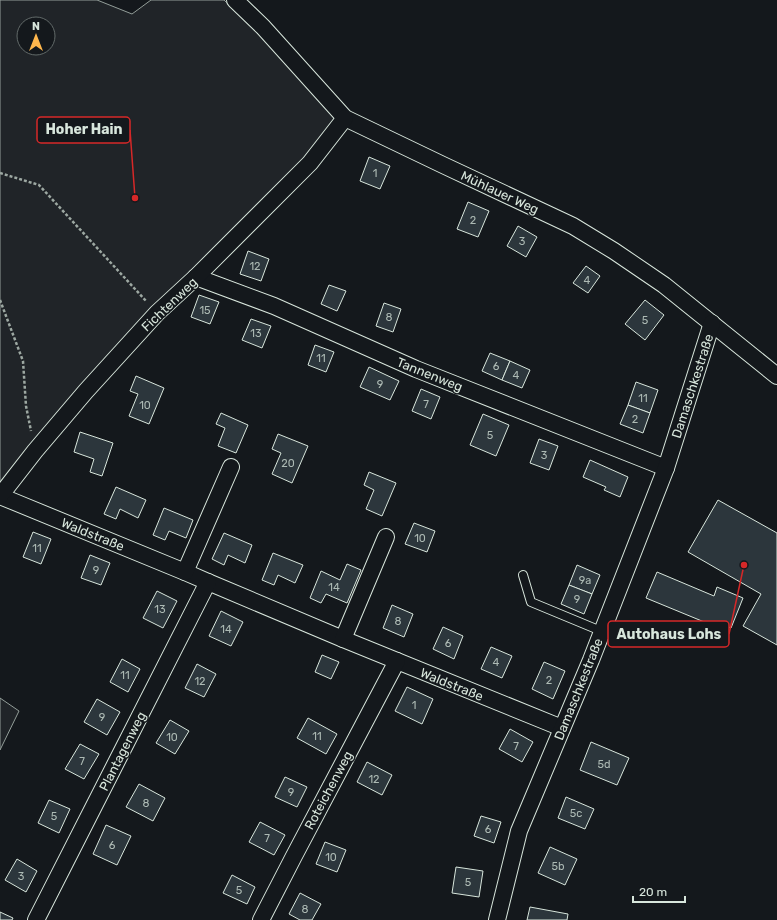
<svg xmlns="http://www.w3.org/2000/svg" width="777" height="920" viewBox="0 0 777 920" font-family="Rubik,sans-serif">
	<rect width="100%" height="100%" fill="#14181c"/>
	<!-- green -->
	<g fill="#202428" stroke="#939e99" fill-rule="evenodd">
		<path d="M0,0H97L132,14L151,0H224L345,118L0,496ZM24,24H48V48H24Z"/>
		<path d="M0,698L19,711L0,750Z"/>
	</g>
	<!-- building -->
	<g fill="#2c363c" stroke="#d8e6dc">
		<path d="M369,157L390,166L380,189L360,181Z"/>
		<path d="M468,202L489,211L478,237L457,229Z"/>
		<path d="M518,226L537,237L526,257L507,246Z"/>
		<path d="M248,251L269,259L261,281L240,274Z"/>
		<path d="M586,266L600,276L588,293L573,283Z"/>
		<path d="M329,285L346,291L337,311L321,304Z"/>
		<path d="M199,295L219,302L210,324L191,317Z"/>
		<path d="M645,300L664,315L645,340L625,324Z"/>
		<path d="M384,303L401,309L393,332L376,326Z"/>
		<path d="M251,319L271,326L262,348L242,340Z"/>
		<path d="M315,345L334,352L326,372L308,365Z"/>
		<path d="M490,353L510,361L502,380L482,371Z"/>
		<path d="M510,361L530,370L522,388L502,380Z"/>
		<path d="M369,367L399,381L390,400L360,387Z"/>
		<path d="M136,376L164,388L149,424L129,416L138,394L130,391Z"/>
		<path d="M636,382L658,390L650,413L628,405Z"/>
		<path d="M421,389L440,397L431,419L412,411Z"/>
		<path d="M628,405L650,413L643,433L620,424Z"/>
		<path d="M221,413L248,425L236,453L218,446L225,428L216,424Z"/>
		<path d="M483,414L509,425L496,456L470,445Z"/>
		<path d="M80,432L113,443L102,476L90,472L94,459L74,452Z"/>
		<path d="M278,434L308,446L292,483L272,474L281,453L272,449Z"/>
		<path d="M539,439L558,446L549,470L530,463Z"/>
		<path d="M590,460L628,477L620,497L604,490L606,487L583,477Z"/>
		<path d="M369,472L396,483L382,516L366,509L374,490L364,485Z"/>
		<path d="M116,487L146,500L138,518L120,509L116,519L104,514Z"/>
		<path d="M718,500L777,533V645L743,626L761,594L688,552Z"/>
		<path d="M164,508L193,520L186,538L169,531L165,540L153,535Z"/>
		<path d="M414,523L435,531L427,552L405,544Z"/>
		<path d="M33,532L51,539L41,564L23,557Z"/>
		<path d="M224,533L252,545L245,563L228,555L224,565L212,559Z"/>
		<path d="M273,553L303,565L295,583L278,575L274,585L262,580Z"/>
		<path d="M90,555L110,563L101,585L81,578Z"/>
		<path d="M347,564L361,570L347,603L326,594L321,603L310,598L321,571L340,580Z"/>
		<path d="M577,565L600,575L592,594L569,585Z"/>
		<path d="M657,572L714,596L717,587L743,598L731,628L717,622L714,626L646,598Z"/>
		<path d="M569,585L592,594L584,614L561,604Z"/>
		<path d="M157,591L177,601L163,628L143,618Z"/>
		<path d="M392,605L413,614L404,637L383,628Z"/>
		<path d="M221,611L243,622L231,646L209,636Z"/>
		<path d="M443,627L463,636L454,659L433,649Z"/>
		<path d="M491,647L512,656L502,678L481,669Z"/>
		<path d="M322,655L339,662L331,679L315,672Z"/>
		<path d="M122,659L140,669L128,692L110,682Z"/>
		<path d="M544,662L565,671L553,699L532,689Z"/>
		<path d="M197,664L216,674L204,697L185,688Z"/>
		<path d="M407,687L433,699L422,724L395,711Z"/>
		<path d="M97,699L120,712L107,735L84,722Z"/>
		<path d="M308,718L337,734L326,754L297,738Z"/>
		<path d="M170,720L189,731L175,754L156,743Z"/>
		<path d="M510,729L533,742L522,762L499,749Z"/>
		<path d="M591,742L629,758L617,785L580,770Z"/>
		<path d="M80,744L99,754L84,779L65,769Z"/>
		<path d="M367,762L392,775L382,795L357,782Z"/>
		<path d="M285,777L307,787L297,807L275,797Z"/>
		<path d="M139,784L165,798L153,821L126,807Z"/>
		<path d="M566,797L594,809L585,829L558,818Z"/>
		<path d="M49,800L70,809L59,833L38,823Z"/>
		<path d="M481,816L501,822L494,843L474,836Z"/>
		<path d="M260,822L285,835L274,855L249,842Z"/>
		<path d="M106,825L131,836L117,865L93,854Z"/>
		<path d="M325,842L346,850L337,872L316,864Z"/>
		<path d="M550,847L577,859L565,885L538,873Z"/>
		<path d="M17,859L37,871L26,892L5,880Z"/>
		<path d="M456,867L483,871L479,897L452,893Z"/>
		<path d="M232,875L255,887L247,904L223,893Z"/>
		<path d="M300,893L321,904L312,920H300L289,914Z"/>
		<path d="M530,907L568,914L567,920H527Z"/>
		<path d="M0,912L13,918L12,920H0Z"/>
	</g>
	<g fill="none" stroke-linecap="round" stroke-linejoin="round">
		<defs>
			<path id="service" d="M523,575L531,602L601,631"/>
			<g id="minor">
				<path d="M235,0L263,27L345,118L443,165L573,226L614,251L664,285L777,376"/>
				<path d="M196,277L274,306L416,369L666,468"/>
				<path d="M0,496L185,572L208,582L343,639L562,728"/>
				<path d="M0,496L35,451L86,391L157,313L196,277L310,163L345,118"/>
				<path d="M185,572L231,467"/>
				<path d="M343,639L386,537"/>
				<path d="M36,920L208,582"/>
				<path d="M261,920L294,856L397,661"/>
				<path d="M497,920L519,831L591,660L666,468L712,323"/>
			</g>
		</defs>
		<!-- service casing -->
		<use href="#service" stroke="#d8e6dc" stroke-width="10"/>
		<!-- minor casing -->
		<use href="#minor" stroke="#d8e6dc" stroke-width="18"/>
		<!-- path -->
		<g stroke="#9da8a2" stroke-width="2.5" stroke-dasharray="3 2" stroke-linecap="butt">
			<path d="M0,173L39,185L147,302"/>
			<path d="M0,300L23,361L26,406L31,431"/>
		</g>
		<!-- service -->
		<use href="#service" stroke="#14181c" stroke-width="8"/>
		<!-- minor -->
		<use href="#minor" stroke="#14181c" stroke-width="16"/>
	</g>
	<g text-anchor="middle" stroke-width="3" stroke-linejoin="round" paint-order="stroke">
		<!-- number labels -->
		<g font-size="11" fill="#adbab4">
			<text x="375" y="177">1</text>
			<text x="473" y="224">2</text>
			<text x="522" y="245">3</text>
			<text x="255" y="270">12</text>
			<text x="587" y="284">4</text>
			<text x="205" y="314">15</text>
			<text x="389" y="321">8</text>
			<text x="645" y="324">5</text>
			<text x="256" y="337">13</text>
			<text x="321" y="362">11</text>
			<text x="496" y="370">6</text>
			<text x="516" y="379">4</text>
			<text x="380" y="388">9</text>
			<text x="643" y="402">11</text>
			<text x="426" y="408">7</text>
			<text x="145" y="409">10</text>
			<text x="635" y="423">2</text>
			<text x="490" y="439">5</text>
			<text x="544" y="459">3</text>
			<text x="288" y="467">20</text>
			<text x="420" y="542">10</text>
			<text x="37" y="552">11</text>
			<text x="96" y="574">9</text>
			<text x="585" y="584">9a</text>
			<text x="334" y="591">14</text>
			<text x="577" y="603">9</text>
			<text x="160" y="613">13</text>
			<text x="398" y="625">8</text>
			<text x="226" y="633">14</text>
			<text x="448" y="647">6</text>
			<text x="496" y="666">4</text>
			<text x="125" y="679">11</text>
			<text x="549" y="684">2</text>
			<text x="200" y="685">12</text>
			<text x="414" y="709">1</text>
			<text x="102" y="721">9</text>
			<text x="317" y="740">11</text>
			<text x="172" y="741">10</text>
			<text x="516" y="750">7</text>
			<text x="82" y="765">7</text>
			<text x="604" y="768">5d</text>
			<text x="374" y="783">12</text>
			<text x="291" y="796">9</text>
			<text x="146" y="807">8</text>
			<text x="576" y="817">5c</text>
			<text x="54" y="820">5</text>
			<text x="488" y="833">6</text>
			<text x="267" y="842">7</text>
			<text x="112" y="849">6</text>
			<text x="331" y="861">10</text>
			<text x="558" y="870">5b</text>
			<text x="21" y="880">3</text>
			<text x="468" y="886">5</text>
			<text x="239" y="894">5</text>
			<text x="305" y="913">8</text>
		</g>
		<!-- street labels -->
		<g font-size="13" fill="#d8e6dc" stroke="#14181c">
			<text transform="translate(500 192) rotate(25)" y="5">Mühlauer Weg</text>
			<text transform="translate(169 304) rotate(-44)" y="5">Fichtenweg</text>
			<text transform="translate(430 374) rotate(22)" y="5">Tannenweg</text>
			<text transform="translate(692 386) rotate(-72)" y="5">Damaschkestraße</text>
			<text transform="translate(93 534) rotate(22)" y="5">Waldstraße</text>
			<text transform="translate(452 684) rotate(22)" y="5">Waldstraße</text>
			<text transform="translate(578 689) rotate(-68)" y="5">Damaschkestraße</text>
			<text transform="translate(122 751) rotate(-63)" y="5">Plantagenweg</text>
			<text transform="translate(328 790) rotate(-62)" y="5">Roteichenweg</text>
		</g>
	</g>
	<!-- callouts -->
	<path fill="none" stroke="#d62828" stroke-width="1.5" d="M135 198L130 130M744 565L729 634"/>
	<g fill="#d62828" stroke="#14181c" stroke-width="1.5">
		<circle cx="135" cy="198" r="4"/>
		<circle cx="744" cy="565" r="4"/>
	</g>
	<g fill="#14181c" stroke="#d62828" stroke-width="1.5">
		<rect x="37" y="117" width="93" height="26" rx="4"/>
		<rect x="608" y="621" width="121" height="26" rx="4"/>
	</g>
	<g font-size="14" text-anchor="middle" font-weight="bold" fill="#d8e6dc">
		<text x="84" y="134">Hoher Hain</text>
		<text x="669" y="639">Autohaus Lohs</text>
	</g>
	<!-- north arrow -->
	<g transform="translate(36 36)"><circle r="19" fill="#14181c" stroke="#626a69"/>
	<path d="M0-3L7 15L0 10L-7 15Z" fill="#ffb74d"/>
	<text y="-6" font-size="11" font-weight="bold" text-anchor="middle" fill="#d8e6dc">N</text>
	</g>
	<!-- scale -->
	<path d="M633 896v6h52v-6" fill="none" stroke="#d8e6dc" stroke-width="2"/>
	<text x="639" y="896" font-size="12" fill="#d8e6dc" stroke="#14181c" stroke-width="3" paint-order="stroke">20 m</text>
</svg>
